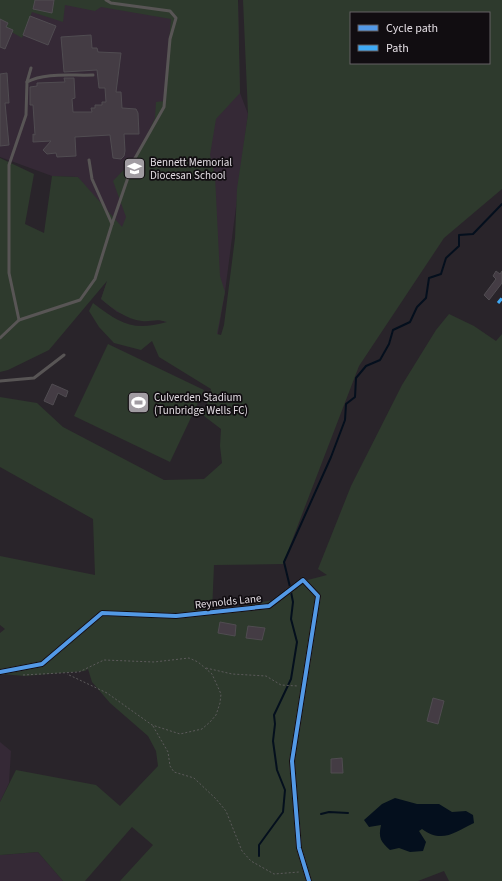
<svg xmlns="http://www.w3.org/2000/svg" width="502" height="881" viewBox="0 0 502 881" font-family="'Source Sans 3',sans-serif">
	<rect width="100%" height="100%" fill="#29242a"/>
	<!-- built -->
	<g fill="#352936">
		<path d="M0,0H238L240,93L248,114L225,292L217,339L157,319L143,321L117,312L101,299L120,244L78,177L52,176L0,157Z"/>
		<path d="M0,742L11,751L9,783L0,802Z"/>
		<path d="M38,852L63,881H0V855Z"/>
	</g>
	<!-- green -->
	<g fill="#2e3a2d" fill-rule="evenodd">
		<path d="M0,0H238L240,93L216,119L210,155L215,176L220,276L225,292L217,334L221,335L224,325L235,238L237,189L248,114L243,0H502V189L444,238L359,366L283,564L214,565L212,612L278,599L300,582L327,575L318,569L351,486L402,385L436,330L449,314L474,326L496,341L502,334V881H449L444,871L418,881H120L153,845L132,827L85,881H63L38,852L0,855V802L16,770L96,785L120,806L158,766L156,751L148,736L110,703L92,682L88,669L85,671L25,676L0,674V633L5,629L0,625V556L95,575L93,519L0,467V397L37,403L63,427L164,480L204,479L222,463L220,446L221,429L204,416L211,389L159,357L152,341L141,350L114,343L99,327L89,311L93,303C120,323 132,332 167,322C156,318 152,322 142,321C126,319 113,309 101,299L107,281L49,350L8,370L0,372V158L34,174L25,224L44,233L52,176L78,177L122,227L126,217L113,181L138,155L155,118L156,102L164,101L171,19L101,7L95,11L65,5L63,22L32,12L22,38L8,30L0,46ZM351,13H489V63H351Z"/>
		<path d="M108,344L204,390L170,462L74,416Z"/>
	</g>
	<!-- water -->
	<path fill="#040f1d" d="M395,798L417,804H439L452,812L466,811L473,815L474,823C455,832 442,844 422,829L419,831L426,842L423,851L410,852L399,848L390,850C381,842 378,838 381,825L369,827L364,820L382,804Z"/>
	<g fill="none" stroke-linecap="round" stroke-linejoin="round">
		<!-- stream -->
		<g stroke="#040f1d" stroke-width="2">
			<path d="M290,587L284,562L331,457L345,420L346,404L355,397L356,378L366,366L380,360L389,344L393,330L410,322L417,307L426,298L429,278L441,274L446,258L459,246V235L473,234L502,204"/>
			<path d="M321,814L329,812L348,813"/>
			<path d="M259,856V845L283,812L285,790L277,770L273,741L275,724L274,715L291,679L297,642L291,619L293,602L291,592"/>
		</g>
	</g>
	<!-- building -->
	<g fill="#443c44" stroke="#504c51">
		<path d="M35,0H54L52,13L33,9Z"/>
		<path d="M30,16L56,26L48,45L23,35Z"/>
		<path d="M0,19L8,23L6,27L13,30L5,49L0,47Z"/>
		<path d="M91,35L92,48H97L98,52L121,53L116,92H121L122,108L136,109L138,113L139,134H124L125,151L124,156L121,159L113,158L110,135L75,137L76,156L57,157L56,153L47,154L43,150L51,141L33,142V134L35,135L33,105H30V87L37,86V83L65,82L64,78H74L75,98L72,99L73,112H92L91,108H95V105H102V102H106L105,88H99L97,70L64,72L61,37Z"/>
		<path d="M7,73L9,103H5L9,145L0,146V74Z"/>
		<path d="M496,271L500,274L502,271V283L489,300L484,295L496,279L493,276Z"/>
		<path d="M52,384L68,391L66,397L58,393L53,405L44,401Z"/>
		<path d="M220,622L236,625L235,636L218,633Z"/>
		<path d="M248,626L265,628L262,640L246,638Z"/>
		<path d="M433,698L444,701L438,724L427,721Z"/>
		<path d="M342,758L343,773H331V759Z"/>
	</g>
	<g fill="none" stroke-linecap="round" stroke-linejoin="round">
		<!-- path -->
		<g stroke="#5c5a5b" stroke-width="1" stroke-dasharray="2 2" stroke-linecap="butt">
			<path d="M206,668L232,674L266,676L281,685L298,686"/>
			<path d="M23,675L79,672L104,660L154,662L189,658L198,662L212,674L221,694L220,703L216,715L210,722L202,729L180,734L152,725L107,693L67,674"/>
			<path d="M153,726L168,752L170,766L174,772L194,778L216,799L226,811L242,851L251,861L274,874L299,872"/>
		</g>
		<!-- lane -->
		<g stroke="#585555" stroke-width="3">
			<path d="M106,0L111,3L170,11L176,18L170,39L164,107L134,160L112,224"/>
			<path d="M27,82C45,72 73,76 93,75"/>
			<path d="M19,320L80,300L95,279L112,224L92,179L89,160"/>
			<path d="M0,338L19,320L9,273V165L26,115L27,82L31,68"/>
			<path d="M0,381L34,378L64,355"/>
		</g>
		<!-- street -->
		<path stroke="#585555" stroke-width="6" d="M0,672L42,664L102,613L176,616L269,606L303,580L318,596L292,761L299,848L309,881"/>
		<!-- quiet -->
		<path stroke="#3fa9f5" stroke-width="3" stroke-dasharray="6 3" stroke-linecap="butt" d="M498,303L502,298"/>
		<defs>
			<path id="cycleway" d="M0,672L42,664L102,613L176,616L269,606L303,580L318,596L292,761L299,848L309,881"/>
		</defs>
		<!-- cycleway casing -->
		<use href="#cycleway" stroke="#110d11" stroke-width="6"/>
		<!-- cycleway -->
		<use href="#cycleway" stroke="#5399e6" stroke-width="4"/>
	</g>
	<!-- icons -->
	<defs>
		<symbol id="school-square" viewBox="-11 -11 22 22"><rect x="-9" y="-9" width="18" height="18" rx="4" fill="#a19ca2" stroke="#110d11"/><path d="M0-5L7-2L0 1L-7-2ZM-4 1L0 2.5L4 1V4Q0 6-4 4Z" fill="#fff"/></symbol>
		<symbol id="stadium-square" viewBox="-11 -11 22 22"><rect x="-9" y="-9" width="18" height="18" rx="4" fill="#a19ca2" stroke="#110d11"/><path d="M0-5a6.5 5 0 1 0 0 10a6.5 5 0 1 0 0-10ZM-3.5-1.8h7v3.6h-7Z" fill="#fff"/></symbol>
	</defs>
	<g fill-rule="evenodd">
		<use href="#school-square" x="122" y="156" width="25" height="25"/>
		<use href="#stadium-square" x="126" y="390" width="25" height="25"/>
	</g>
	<g text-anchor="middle" stroke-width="3.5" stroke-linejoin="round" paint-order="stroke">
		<!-- poi labels -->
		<g font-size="11" fill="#e2dce2" stroke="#110d11" text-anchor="start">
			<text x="150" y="166">Bennett Memorial<tspan x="150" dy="13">Diocesan School</tspan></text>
			<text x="154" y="401">Culverden Stadium<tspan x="154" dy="13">(Tunbridge Wells FC)</tspan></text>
		</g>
		<!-- street labels -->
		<g font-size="11" fill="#e2dce2" stroke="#110d11">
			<text transform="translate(228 601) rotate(-6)" y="4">Reynolds Lane</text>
		</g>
	</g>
	<!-- legend -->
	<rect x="350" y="12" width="140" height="52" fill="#110d11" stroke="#656065"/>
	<rect x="358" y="25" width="20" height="6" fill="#5399e6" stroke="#656065"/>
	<text x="386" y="32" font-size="12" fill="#e2dce2">Cycle path</text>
	<rect x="358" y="45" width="20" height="6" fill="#3fa9f5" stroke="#656065"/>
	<text x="386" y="52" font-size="12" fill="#e2dce2">Path</text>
</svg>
